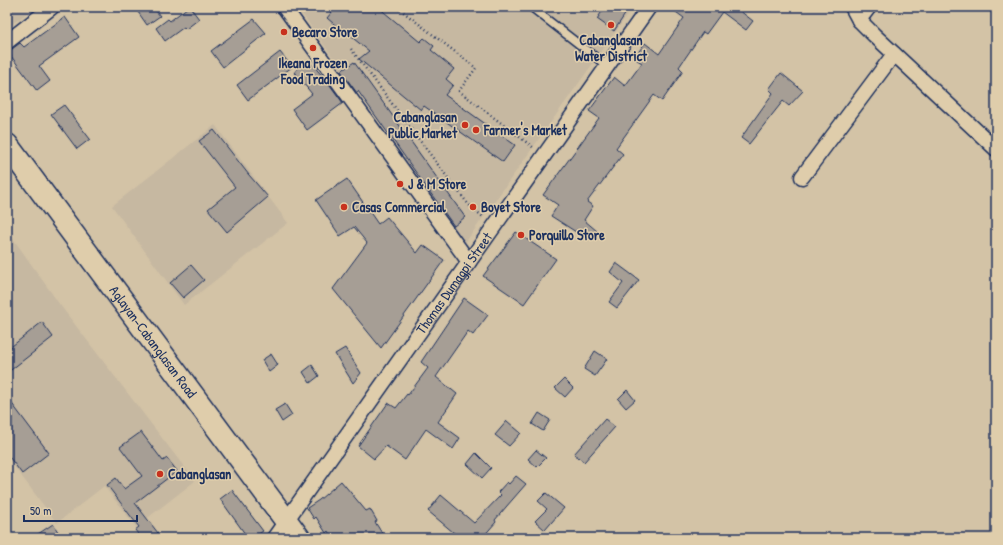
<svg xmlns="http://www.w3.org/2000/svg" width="1003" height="545" viewBox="0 0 1003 545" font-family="'Patrick Hand',sans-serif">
	<rect width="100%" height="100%" fill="#d3c3a6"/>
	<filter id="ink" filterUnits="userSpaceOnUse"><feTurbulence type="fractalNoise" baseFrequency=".025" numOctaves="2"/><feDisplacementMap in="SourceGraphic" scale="8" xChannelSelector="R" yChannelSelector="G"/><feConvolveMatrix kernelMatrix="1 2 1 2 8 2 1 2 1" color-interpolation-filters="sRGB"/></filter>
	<g filter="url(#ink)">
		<!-- built -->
		<g fill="#c6b8a1">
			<path d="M7,7H35L7,28Z"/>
			<path d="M297,7H633L465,243Z"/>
			<path d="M215,125L288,223L184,305L112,206Z"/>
			<path d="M7,230L60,305L195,481L136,527L104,486L57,523L7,457Z"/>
		</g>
		<!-- building -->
		<g fill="#a69e95" stroke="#1b2f5e">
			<path d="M145,7H153L160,16L147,25L138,12Z"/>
			<path d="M188,7H190L199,19L186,29L184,27L165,41L156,28L168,19L170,21Z"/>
			<path d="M336,7H378L420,42L424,38L434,46L431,50L454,69L446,79L453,85L445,95L515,145L503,162L424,106L421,110L359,59L369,51L349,35L348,36L327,18Z"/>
			<path d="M605,7H630L614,31L597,19Z"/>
			<path d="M669,7H735L753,21L746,30L722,12L706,34L703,32L679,67L683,71L662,101L654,95L616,148L623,154L587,202L593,206L584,220L597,231L590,240L577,230L576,232L551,216L558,205L543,195L599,118L589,111L614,77L625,86L642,63L634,58L645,43L659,54L684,18Z"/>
			<path d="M65,17L79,37L39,66L50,81L37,91L8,52L20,43L24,47Z"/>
			<path d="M254,19L266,33L223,67L211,51Z"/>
			<path d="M280,52L292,67L248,100L237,85Z"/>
			<path d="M308,60L327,81L343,103L307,130L292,109L312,94L294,72Z"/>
			<path d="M354,62L465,217L454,226L358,91L357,93L341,71Z"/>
			<path d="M781,73L803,91L789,106L783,101L749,144L741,138L773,93L769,89Z"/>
			<path d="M64,105L90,139L77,149L51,114Z"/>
			<path d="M214,130L249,175L268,197L227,232L208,209L235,187L199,141Z"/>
			<path d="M347,179L378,224L387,217L417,253L423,245L444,260L381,348L333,289L367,243L354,227L340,236L316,200Z"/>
			<path d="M516,232L556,259L524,304L483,276Z"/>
			<path d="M616,263L639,280L617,308L609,302L623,283L610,272Z"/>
			<path d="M191,265L204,280L183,298L170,283Z"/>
			<path d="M464,298L488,315L473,335L468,331L436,377L457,394L438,422L460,438L453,449L426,429L405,460L386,446L374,459L358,446L388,403L396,408L407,394L408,395L428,368L421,362Z"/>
			<path d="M42,322L53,337L7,373V350Z"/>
			<path d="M345,348L361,373L353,383L335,354Z"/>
			<path d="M595,351L607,359L595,376L584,369Z"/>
			<path d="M271,354L278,365L269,372L262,360Z"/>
			<path d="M312,365L319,376L310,383L303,372Z"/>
			<path d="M564,379L573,388L565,397L555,388Z"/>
			<path d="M627,390L635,400L626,408L618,399Z"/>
			<path d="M7,397L49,453L22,474L7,454Z"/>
			<path d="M285,404L292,415L282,422L275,410Z"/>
			<path d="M539,413L550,420L543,431L532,424Z"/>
			<path d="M605,419L615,427L584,462L574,454Z"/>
			<path d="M507,421L521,433L509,446L495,435Z"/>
			<path d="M141,432L163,461L167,458L177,471L135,503L158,533L151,538H141L135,530L139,527L107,485L116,478L124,489L142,476L120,447Z"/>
			<path d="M536,450L546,458L537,467L528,459Z"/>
			<path d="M476,453L491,468L482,478L467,464Z"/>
			<path d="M516,476L526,484L506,507L495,520L496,522L482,538H460L428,511L441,495L474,523L501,495L498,492L507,482L509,484Z"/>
			<path d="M341,481L366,511L370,509L377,521L375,522L385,538H332L328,531L326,533L316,517L314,519L307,508L319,500Z"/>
			<path d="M232,490L263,531L253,538H248L220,499Z"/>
			<path d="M546,493L564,508L545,530L535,521L547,509L538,501Z"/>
			<path d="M53,524L62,538H32Z"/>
		</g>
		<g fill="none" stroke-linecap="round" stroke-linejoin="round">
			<defs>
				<path id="service" d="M531,7L607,66"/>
				<g id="minor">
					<path d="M284,7L469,262"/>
					<path d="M852,7L859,20L874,35L996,149"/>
					<path d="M859,20L869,7"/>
					<path d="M7,42L52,7"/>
					<path d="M802,177L894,54"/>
					<path id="s1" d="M274,538L649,7"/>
				</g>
				<g id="primary">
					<path id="s2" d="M7,145L299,538"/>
				</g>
			</defs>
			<!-- service casing -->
			<use href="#service" stroke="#1b2f5e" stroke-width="10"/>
			<!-- minor casing -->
			<use href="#minor" stroke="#1b2f5e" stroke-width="17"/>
			<!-- primary casing -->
			<use href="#primary" stroke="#1b2f5e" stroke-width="25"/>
			<!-- path -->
			<g stroke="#1b2f5e" stroke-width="2.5" stroke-dasharray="1 3" stroke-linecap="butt">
				<path d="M397,7L476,68L459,91L534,148"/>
				<path d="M351,49L454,186L469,205L483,217"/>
			</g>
			<!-- service -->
			<use href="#service" stroke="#dfcdab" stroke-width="7"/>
			<!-- minor -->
			<use href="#minor" stroke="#dfcdab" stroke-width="14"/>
			<!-- primary -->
			<use href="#primary" stroke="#dfcdab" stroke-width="22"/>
		</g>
	</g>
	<!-- markers -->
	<g fill="#c8321e" stroke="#dfcdab" stroke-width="1.5">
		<circle cx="611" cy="25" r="4"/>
		<circle cx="284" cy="32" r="4"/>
		<circle cx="313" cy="48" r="4"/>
		<circle cx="465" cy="125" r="4"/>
		<circle cx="476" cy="130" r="4"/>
		<circle cx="400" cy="184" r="4"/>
		<circle cx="344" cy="207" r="4"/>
		<circle cx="473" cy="207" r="4"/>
		<circle cx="521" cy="235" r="4"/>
		<circle cx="160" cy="474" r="4"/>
	</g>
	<g text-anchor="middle" stroke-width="3" stroke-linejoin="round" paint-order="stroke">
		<!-- poi labels -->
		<g font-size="14" font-weight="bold" fill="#1b2f5e" stroke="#dfcdab" text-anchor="start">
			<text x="292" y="37">Becaro Store</text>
			<text x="611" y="45" text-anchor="middle">Cabanglasan<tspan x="611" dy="16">Water District</tspan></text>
			<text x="313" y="68" text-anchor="middle">Ikeana Frozen<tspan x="313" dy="16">Food Trading</tspan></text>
			<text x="457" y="122" text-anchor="end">Cabanglasan<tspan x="457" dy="16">Public Market</tspan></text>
			<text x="484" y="135">Farmer's Market</text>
			<text x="408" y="189">J &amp; M Store</text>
			<text x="352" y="212">Casas Commercial</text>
			<text x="481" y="212">Boyet Store</text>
			<text x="529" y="240">Porquillo Store</text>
			<text x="168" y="479">Cabanglasan</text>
		</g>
		<!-- street labels -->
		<g font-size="14" fill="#1b2f5e" stroke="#dfcdab">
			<text dy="5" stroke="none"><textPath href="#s1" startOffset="312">Thomas Dumagpi Street</textPath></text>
			<text dy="5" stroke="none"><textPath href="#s2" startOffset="245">Aglayan-Cabanglasan Road</textPath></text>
		</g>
	</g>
	<!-- margin -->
	<rect width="1003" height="545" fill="none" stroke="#dfcdab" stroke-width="24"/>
	<rect x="12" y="12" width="979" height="521" fill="none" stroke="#1b2f5e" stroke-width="1.5" filter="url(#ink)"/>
	<!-- scale -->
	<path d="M24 515v6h113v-6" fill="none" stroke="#1b2f5e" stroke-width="2"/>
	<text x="30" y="515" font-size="12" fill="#1b2f5e" stroke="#dfcdab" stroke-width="3" paint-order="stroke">50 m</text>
</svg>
